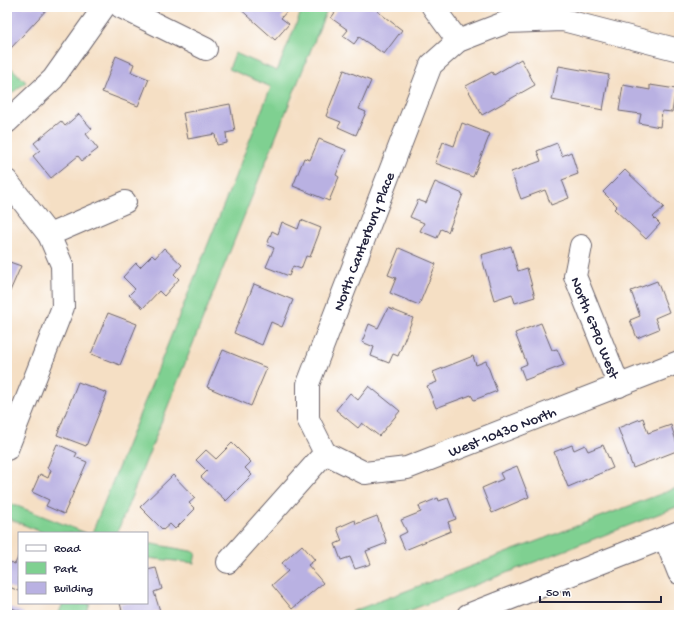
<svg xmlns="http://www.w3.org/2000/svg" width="686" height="622" viewBox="0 0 686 622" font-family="'Gochi Hand',sans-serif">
	<rect width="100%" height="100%" fill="#fff"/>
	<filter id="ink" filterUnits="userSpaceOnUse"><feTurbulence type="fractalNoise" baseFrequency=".025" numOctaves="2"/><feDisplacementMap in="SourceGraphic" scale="8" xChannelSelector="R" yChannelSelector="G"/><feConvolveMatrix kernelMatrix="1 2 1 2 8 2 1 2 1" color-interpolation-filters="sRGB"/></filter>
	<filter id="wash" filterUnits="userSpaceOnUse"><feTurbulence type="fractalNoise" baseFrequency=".012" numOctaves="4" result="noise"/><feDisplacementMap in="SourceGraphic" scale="16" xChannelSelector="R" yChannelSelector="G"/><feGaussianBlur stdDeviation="0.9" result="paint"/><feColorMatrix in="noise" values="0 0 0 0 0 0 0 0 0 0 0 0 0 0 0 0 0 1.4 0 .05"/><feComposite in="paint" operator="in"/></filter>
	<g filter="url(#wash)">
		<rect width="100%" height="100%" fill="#f5dfc4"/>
		<!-- green -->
		<g fill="#7fd091" stroke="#507966">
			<path d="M303,7H328L117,533H92L271,87L229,69L235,53L277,71Z"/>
			<path d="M7,64L26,82L7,97Z"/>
			<path d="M679,487V506L398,615H343Z"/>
			<path d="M7,502L86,533H44L7,518Z"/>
			<path d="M147,543L196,552L194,563L147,558Z"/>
			<path d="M63,603H90L86,615H58Z"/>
		</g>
		<g id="blocks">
			<!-- building -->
			<g fill="#b9b1e2">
				<path d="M7,7H49L11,48L7,44Z"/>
				<path d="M238,7H285L288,10L281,18L289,24L275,40Z"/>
				<path d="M339,7H380L377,11L402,30L384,54L359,37L354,44L343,36L348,30L331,18Z"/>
				<path d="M116,56L134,64L131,72L149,79L138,106L102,92Z"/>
				<path d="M521,59L535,85L482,115L466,86L492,72L494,75Z"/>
				<path d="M559,66L609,75L603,110L552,100Z"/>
				<path d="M344,70L371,81L359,109L366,112L356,135L338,127L341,122L326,116Z"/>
				<path d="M623,85L650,90V85L676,89L672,112L662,111L660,127L639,123L641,114L619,111Z"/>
				<path d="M230,104L235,131L226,133L227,143L217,145L215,134L188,139L183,113Z"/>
				<path d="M79,114L92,129L86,134L98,149L82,161L78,156L51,178L33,156L40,150L34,143L61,121L65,126Z"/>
				<path d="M462,123L490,134L473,177L435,163L443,142L454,146Z"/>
				<path d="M319,139L346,150L336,175L339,177L329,201L293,186L304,158L310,160Z"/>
				<path d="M557,143L562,156L571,152L578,174L562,180L569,198L551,205L545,190L521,199L511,172L541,161L537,151Z"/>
				<path d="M625,170L664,207L653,217L660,224L646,239L614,209L617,206L603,192Z"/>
				<path d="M435,182L463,194L448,232L441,229L437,238L420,231L424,223L410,217L418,200L426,203Z"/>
				<path d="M301,220L321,228L310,257L306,256L301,269L293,266L289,276L266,267L274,248L267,245L272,231L278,234L282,222L298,229Z"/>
				<path d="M511,246L518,271L527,268L535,297L515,303L512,294L494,300L481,255Z"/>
				<path d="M164,248L182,265L174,274L179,279L164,296L159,291L143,308L129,295L135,289L123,277L136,263L140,267L152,255L155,258Z"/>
				<path d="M399,248L436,264L419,305L390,293L396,278L388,275Z"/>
				<path d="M7,261L21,266L7,298Z"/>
				<path d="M657,281L669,312L655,318L659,329L637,338L630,320L640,316L631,291Z"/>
				<path d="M254,284L293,300L282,327L271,322L262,345L234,333Z"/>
				<path d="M388,308L413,318L398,356L393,354L389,363L371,356L374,347L362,342L369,324L378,328Z"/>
				<path d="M108,313L137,324L120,365L91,354Z"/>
				<path d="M541,323L552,350L557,349L564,365L525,380L520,367L527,364L515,333Z"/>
				<path d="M223,350L267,368L251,406L207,387Z"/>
				<path d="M473,356L476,365L486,361L497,391L474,400L471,395L436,408L427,386L437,382L433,372Z"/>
				<path d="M78,382L107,393L86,446L57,435Z"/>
				<path d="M369,386L400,411L379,436L362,423L358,428L336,410L350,393L358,400Z"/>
				<path d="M643,418L648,433L671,425L679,450L633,468L618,428Z"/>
				<path d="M232,443L251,462L245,468L252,475L226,501L201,477L207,471L196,460L206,450L216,459Z"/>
				<path d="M57,444L77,453L75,457L87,462L64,514L46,506L49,500L32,492L40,474L48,478L51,470L47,468Z"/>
				<path d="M572,445L574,450L585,445L588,451L603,445L613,468L568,487L554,452Z"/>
				<path d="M517,466L529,497L492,513L482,488L503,479L500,473Z"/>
				<path d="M173,475L195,498L189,503L195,509L175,529L170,524L163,530L140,507Z"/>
				<path d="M438,498L439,501L448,498L456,519L448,522L451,531L405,550L399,536L407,532L401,520L421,512L419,506Z"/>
				<path d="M377,516L387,543L366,551L371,564L355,569L350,557L341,560L335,544L342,541L337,528L355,520L356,524Z"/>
				<path d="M302,545L315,560L308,565L323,583L292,609L272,585L288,571L282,563Z"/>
				<path d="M19,555V591L7,586V561L15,564Z"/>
				<path d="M156,568L162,589L154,592L160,611L144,615H123L120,603H147V570Z"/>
				<path d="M7,606L24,613L23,615H7Z"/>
			</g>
		</g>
	</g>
	<g filter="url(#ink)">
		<use href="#blocks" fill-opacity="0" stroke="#6c646b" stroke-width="1"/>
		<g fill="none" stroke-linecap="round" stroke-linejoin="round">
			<defs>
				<g id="minor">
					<path d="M121,7L206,49"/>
					<path d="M433,7L458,41"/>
					<path d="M7,122L53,79L104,7"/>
					<path d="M7,181L49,235L62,265L63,307L7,449"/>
					<path d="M49,235L125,202"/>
					<path id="s1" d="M581,246L575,276L619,386"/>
					<path id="s2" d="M325,453L308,419V384L431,65L458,41L507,22L563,20L679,50"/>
					<path id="s3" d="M325,453L365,473L407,468L679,362"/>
					<path d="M665,538L679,573"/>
					<path d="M228,562L325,453"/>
					<path d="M468,615L679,532"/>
				</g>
			</defs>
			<!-- minor casing -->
			<use href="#minor" stroke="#6c646b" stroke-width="24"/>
			<!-- minor -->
			<use href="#minor" stroke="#fff" stroke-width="22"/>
		</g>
	</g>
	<g text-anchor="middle" stroke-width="4" stroke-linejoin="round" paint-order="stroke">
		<!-- street labels -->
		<g font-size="15" fill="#22223b" stroke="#fff">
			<text dy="5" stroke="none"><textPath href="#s2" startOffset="226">North Canterbury Place</textPath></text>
			<text dy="5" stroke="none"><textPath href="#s1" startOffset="86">North 6790 West</textPath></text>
			<text dy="5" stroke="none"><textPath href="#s3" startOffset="189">West 10430 North</textPath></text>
		</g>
	</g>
	<!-- margin -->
	<rect width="686" height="622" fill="none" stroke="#fff" stroke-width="24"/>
	<!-- legend -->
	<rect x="18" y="532" width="130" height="72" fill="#ffffff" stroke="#a7a7b1"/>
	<rect x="26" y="545" width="20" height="6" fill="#ffffff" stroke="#a7a7b1"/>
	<text x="54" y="552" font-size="12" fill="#22223b">Road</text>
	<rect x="26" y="562" width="20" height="12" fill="#7fd091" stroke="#a7a7b1"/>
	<text x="54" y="572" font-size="12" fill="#22223b">Park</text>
	<rect x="26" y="582" width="20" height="12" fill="#b9b1e2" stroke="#a7a7b1"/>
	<text x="54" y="592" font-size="12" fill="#22223b">Building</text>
	<!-- scale -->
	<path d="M540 596v6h121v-6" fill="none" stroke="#22223b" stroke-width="2"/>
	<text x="546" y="596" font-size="12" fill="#22223b" stroke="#ffffff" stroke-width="3" paint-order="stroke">50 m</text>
</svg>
